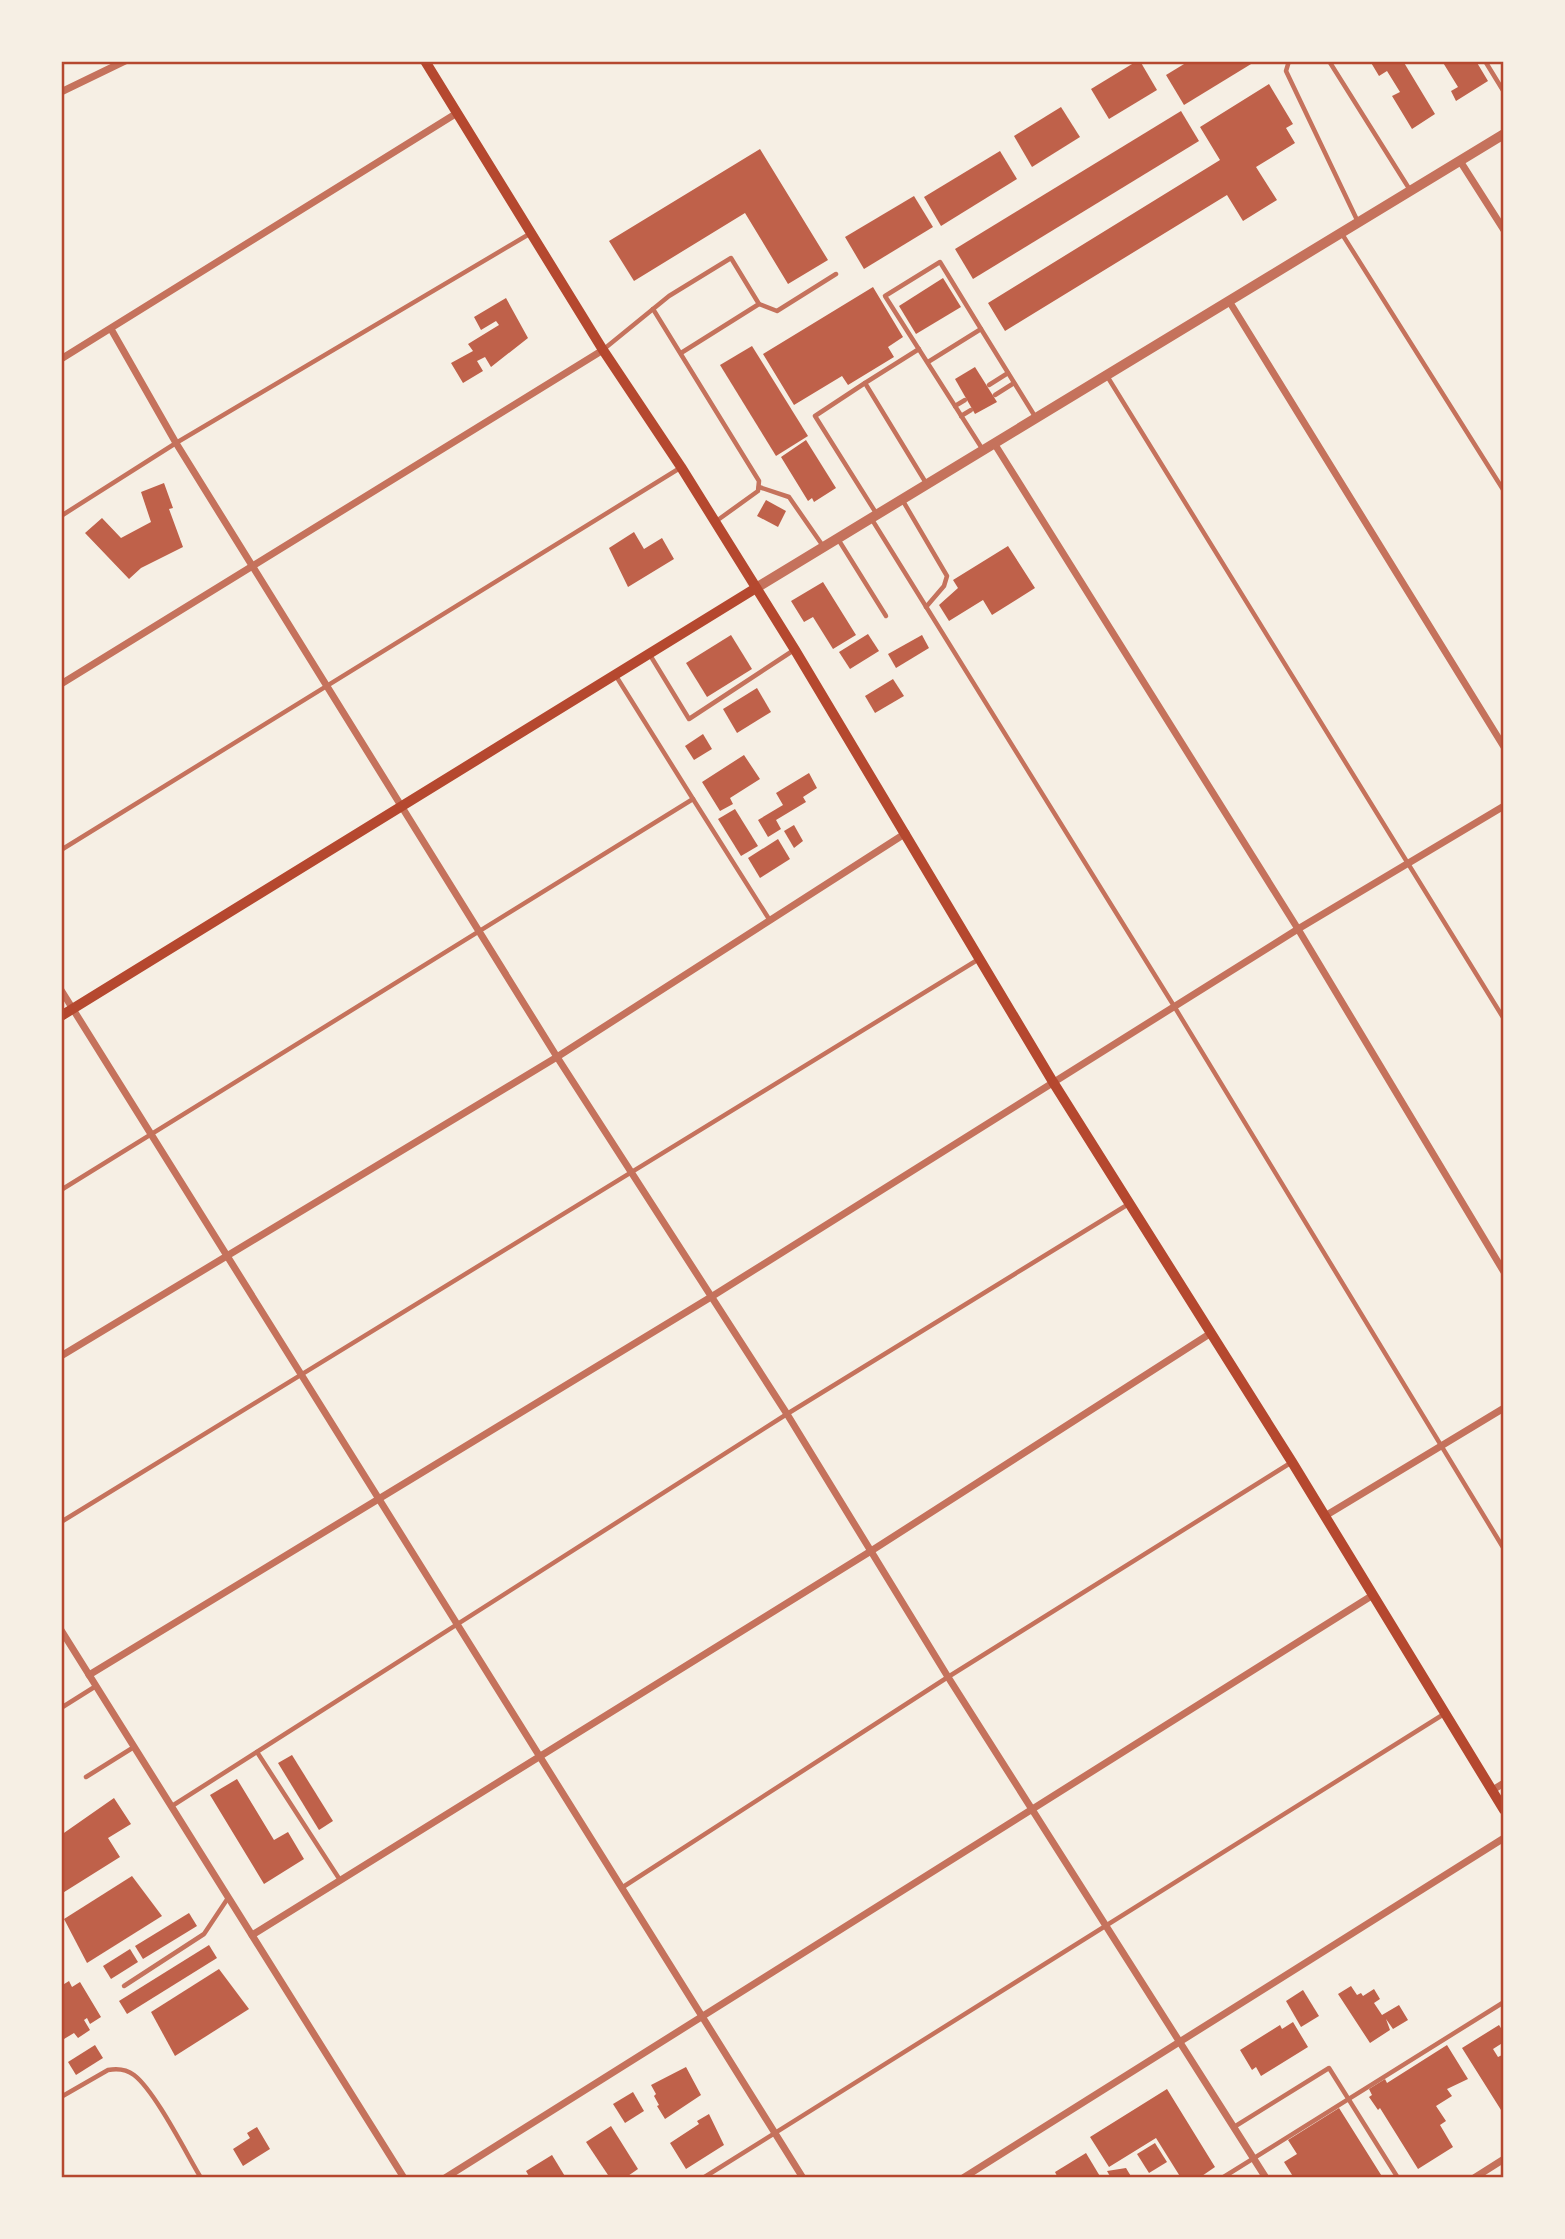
<svg xmlns="http://www.w3.org/2000/svg" width="1565" height="2239" viewBox="0 0 1565 2239" font-family="Quicksand,sans-serif">
	<rect width="100%" height="100%" fill="#f6efe4"/>
	<!-- building -->
	<g fill="#bf614a">
		<path d="M1137,61H1140L1157,90L1109,119L1091,89Z"/>
		<path d="M1189,61H1256L1184,105L1166,75Z"/>
		<path d="M1370,61H1403L1435,114L1412,129L1392,96L1400,92L1387,71L1379,76Z"/>
		<path d="M1442,61H1476L1488,81L1456,101L1451,91L1458,87Z"/>
		<path d="M1269,84L1293,124L1286,128L1295,143L1256,167L1277,200L1243,221L1227,195L1005,331L988,303L1220,160L1200,127Z"/>
		<path d="M1061,107L1080,137L1032,167L1014,136Z"/>
		<path d="M1181,111L1199,141L973,279L955,249Z"/>
		<path d="M760,149L828,260L788,284L745,213L634,281L609,241Z"/>
		<path d="M1000,151L1017,179L941,226L924,197Z"/>
		<path d="M914,196L933,227L864,269L845,237Z"/>
		<path d="M943,278L961,307L916,334L899,306Z"/>
		<path d="M873,287L903,337L888,347L894,357L848,385L842,376L794,405L763,354Z"/>
		<path d="M506,298L528,338L491,367L485,357L477,361L483,371L463,383L451,363L473,351L468,344L499,325L496,321L481,330L474,317Z"/>
		<path d="M752,346L808,436L776,456L720,365Z"/>
		<path d="M975,367L997,402L975,414L955,379Z"/>
		<path d="M806,440L836,488L814,502L812,498L808,501L781,457Z"/>
		<path d="M164,483L173,508L169,509L183,547L141,568L129,579L85,533L102,518L121,538L151,522L141,492Z"/>
		<path d="M766,500L786,511L778,527L757,516Z"/>
		<path d="M634,532L644,549L662,538L674,559L628,587L609,548Z"/>
		<path d="M1008,546L1035,588L992,615L983,600L949,621L939,605L958,588L953,580Z"/>
		<path d="M823,582L856,635L833,649L813,617L804,622L791,601Z"/>
		<path d="M868,634L879,651L850,669L839,652Z"/>
		<path d="M731,635L752,669L707,697L686,663Z"/>
		<path d="M922,635L929,648L896,668L888,654Z"/>
		<path d="M893,679L904,696L875,713L865,696Z"/>
		<path d="M757,688L771,712L737,733L723,709Z"/>
		<path d="M703,734L712,749L694,760L685,746Z"/>
		<path d="M744,755L760,779L730,798L733,804L720,811L702,782Z"/>
		<path d="M809,773L817,788L803,797L806,802L776,820L781,829L768,837L758,820L783,805L776,793Z"/>
		<path d="M735,809L758,846L741,856L718,819Z"/>
		<path d="M794,825L803,841L794,848L784,831Z"/>
		<path d="M778,839L790,859L760,878L748,858Z"/>
		<path d="M292,1755L333,1821L319,1830L278,1763Z"/>
		<path d="M237,1779L274,1840L288,1832L304,1859L264,1884L210,1795Z"/>
		<path d="M114,1798L131,1824L108,1838L120,1857L61,1894V1835Z"/>
		<path d="M132,1876L162,1916L87,1963L64,1919Z"/>
		<path d="M189,1913L197,1926L143,1959L135,1946Z"/>
		<path d="M209,1945L217,1958L127,2014L119,2001Z"/>
		<path d="M130,1949L138,1962L111,1979L103,1966Z"/>
		<path d="M219,1969L249,2009L175,2056L151,2012Z"/>
		<path d="M69,1981L72,1987L80,1982L101,2017L90,2024L87,2018L84,2020L90,2030L78,2038L74,2033L64,2039L61,1986Z"/>
		<path d="M1351,1986L1357,1995L1361,1993L1363,1996L1374,1989L1380,1999L1374,2003L1382,2015L1399,2005L1408,2020L1393,2029L1386,2019L1390,2030L1370,2043L1338,1994Z"/>
		<path d="M1303,1990L1319,2016L1301,2027L1286,2001Z"/>
		<path d="M1293,2022L1308,2047L1261,2076L1256,2067L1252,2070L1240,2050L1280,2025L1282,2029Z"/>
		<path d="M1499,2025L1504,2033V2042L1493,2049L1498,2057L1504,2054V2108L1501,2110L1462,2048Z"/>
		<path d="M95,2045L103,2058L76,2075L68,2062Z"/>
		<path d="M1447,2045L1468,2079L1447,2089L1452,2096L1436,2106L1446,2121L1440,2125L1453,2147L1418,2169L1380,2108L1378,2110L1369,2097L1372,2095L1369,2089L1385,2079L1387,2083Z"/>
		<path d="M686,2067L701,2095L665,2119L657,2106L659,2105L654,2096L656,2094L651,2085Z"/>
		<path d="M1167,2089L1215,2167L1199,2178H1181L1156,2138L1109,2167L1090,2137Z"/>
		<path d="M633,2092L644,2111L625,2123L613,2104Z"/>
		<path d="M1339,2108L1383,2178H1294L1284,2162L1297,2154L1288,2140Z"/>
		<path d="M709,2114L724,2145L686,2169L670,2143L699,2124L697,2121Z"/>
		<path d="M611,2126L638,2169L625,2178H610L586,2142Z"/>
		<path d="M257,2127L270,2149L243,2166L233,2149L250,2138L247,2133Z"/>
		<path d="M1155,2143L1167,2162L1149,2173L1137,2154Z"/>
		<path d="M1086,2153L1101,2178H1058L1055,2172Z"/>
		<path d="M552,2155L566,2178H530L526,2171Z"/>
		<path d="M1126,2168L1132,2178H1111L1107,2171Z"/>
	</g>
	<g fill="none" stroke-linecap="round" stroke-linejoin="round">
		<!-- service -->
		<g stroke="#c5725c" stroke-width="4.5">
			<path d="M1289,61L1286,71L1358,222"/>
			<path d="M1329,61L1410,190"/>
			<path d="M1485,61L1504,92"/>
			<path d="M1342,234L1504,491"/>
			<path d="M759,304L777,311L836,274"/>
			<path d="M653,309L759,481L758,491L715,522"/>
			<path d="M981,329L940,262L885,296L983,450"/>
			<path d="M604,349L669,296L731,258L759,304L681,353"/>
			<path d="M919,349L865,383L926,483"/>
			<path d="M928,362L981,329L1036,418"/>
			<path d="M1107,376L1504,1019"/>
			<path d="M865,383L815,416L876,513"/>
			<path d="M989,385L1008,373"/>
			<path d="M995,395L1014,383"/>
			<path d="M955,406L965,400"/>
			<path d="M961,416L971,410"/>
			<path d="M759,487L789,497L823,546"/>
			<path d="M903,501L947,576L944,586L926,607"/>
			<path d="M61,516L176,443L531,233"/>
			<path d="M871,518L1174,1006L1504,1549"/>
			<path d="M838,539L886,616"/>
			<path d="M650,655L689,719L794,650"/>
			<path d="M693,799L769,919"/>
			<path d="M61,850L680,468"/>
			<path d="M61,1190L693,799L616,676"/>
			<path d="M61,1522L979,959"/>
			<path d="M61,1708L96,1686"/>
			<path d="M257,1752L340,1880"/>
			<path d="M86,1777L134,1747"/>
			<path d="M172,1806L787,1414L1127,1205"/>
			<path d="M623,1887L948,1677L1292,1462"/>
			<path d="M124,1986L204,1934L228,1898"/>
			<path d="M61,2097L108,2070C118,2068 126,2069 134,2075C155,2091 186,2153 201,2178"/>
			<path d="M1234,2127L1329,2068L1398,2178"/>
			<path d="M703,2178L1444,1714"/>
			<path d="M1222,2178L1504,2002"/>
		</g>
		<!-- minor -->
		<g stroke="#c5725c" stroke-width="7">
			<path d="M61,92L125,61"/>
			<path d="M1460,161L1504,230"/>
			<path d="M1229,301L1504,747"/>
			<path d="M111,329L176,443L557,1057L787,1414L948,1677L1266,2178"/>
			<path d="M61,359L457,113"/>
			<path d="M994,443L1298,929L1504,1272"/>
			<path d="M61,684L603,350"/>
			<path d="M61,990C311,1384 553,1784 803,2178"/>
			<path d="M61,1356L557,1057L906,833"/>
			<path d="M1325,1516L1504,1408"/>
			<path d="M61,1630L404,2178"/>
			<path d="M89,1675L711,1297L1298,929L1504,806"/>
			<path d="M1491,1791L1504,1783"/>
			<path d="M252,1935L871,1551L1211,1333"/>
			<path d="M445,2178L1373,1595"/>
			<path d="M963,2178L1504,1838"/>
			<path d="M1474,2178L1504,2159"/>
		</g>
		<!-- tertiary -->
		<path stroke="#c5725c" stroke-width="10" d="M756,588L1504,134"/>
		<!-- secondary -->
		<g stroke="#b5482f" stroke-width="10">
			<path d="M425,61L603,350L681,467L795,650L1053,1082L1292,1462L1504,1810"/>
			<path d="M61,1016L756,588"/>
		</g>
	</g>
	<!-- border -->
	<rect width="1565" height="2239" fill="none" stroke="#f6efe4" stroke-width="126"/>
	<rect x="63" y="63" width="1439" height="2113" fill="none" stroke="#b5482f" stroke-width="2.5"/>
</svg>
